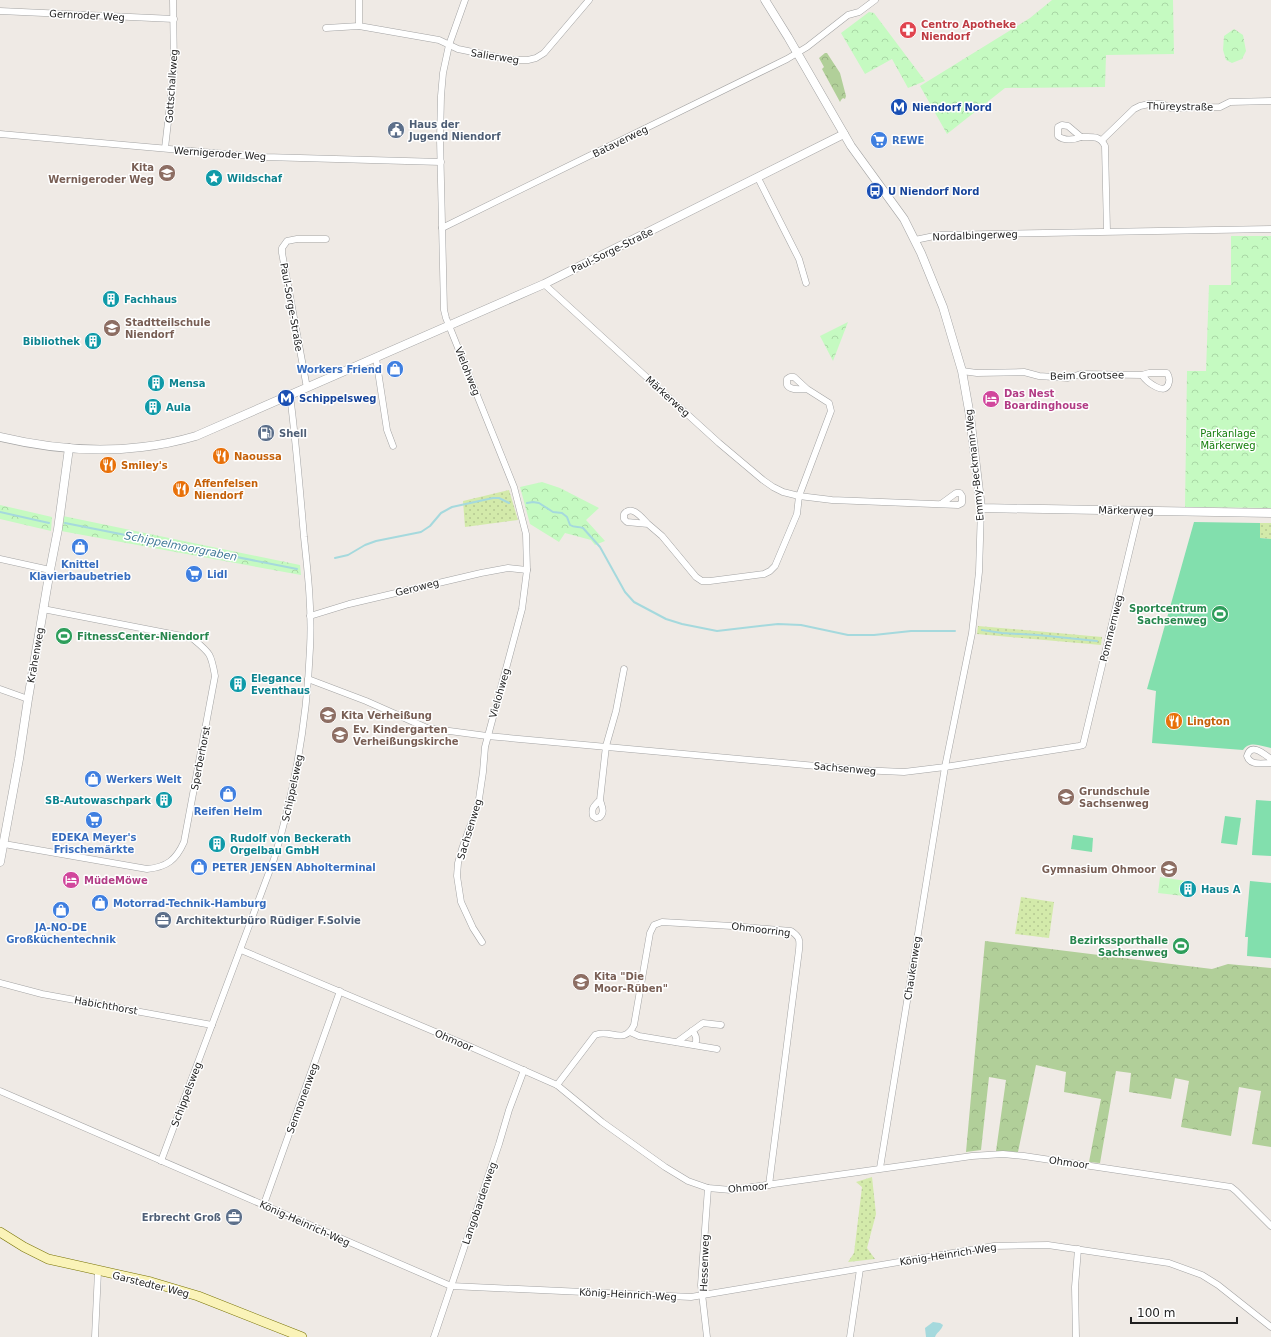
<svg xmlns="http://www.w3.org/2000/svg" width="1271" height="1337" viewBox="0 0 1271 1337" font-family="'DejaVu Sans',sans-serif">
	<defs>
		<pattern id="grass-dots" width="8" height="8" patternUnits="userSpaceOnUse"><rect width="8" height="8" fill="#d3eaaa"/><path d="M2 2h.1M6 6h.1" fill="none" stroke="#b5c892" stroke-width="1.8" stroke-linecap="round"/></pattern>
		<pattern id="forest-crowns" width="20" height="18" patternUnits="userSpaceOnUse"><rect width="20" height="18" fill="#b1cf99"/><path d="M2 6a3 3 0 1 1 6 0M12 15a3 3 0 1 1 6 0" fill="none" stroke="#98b183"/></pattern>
		<pattern id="park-crowns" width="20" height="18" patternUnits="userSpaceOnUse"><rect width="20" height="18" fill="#c5fac1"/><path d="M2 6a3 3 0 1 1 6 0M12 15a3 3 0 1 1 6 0" fill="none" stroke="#a9d6a5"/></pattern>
	</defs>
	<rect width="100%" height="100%" fill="#efeae5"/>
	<!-- grass -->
	<g fill="url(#grass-dots)">
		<path d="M509,490L518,520L465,527L463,501Z"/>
		<path d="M1260,523H1271V539L1260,538Z"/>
		<path d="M978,626L1102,637L1101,645L977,634Z"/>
		<path d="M1021,897L1054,902L1049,938L1015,934Z"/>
		<path d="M872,1177L876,1214L867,1248L875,1259L848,1262L854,1253L862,1187L856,1182Z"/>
	</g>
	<!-- forest -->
	<g fill="url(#forest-crowns)">
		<path d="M825,53H827L840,73L846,96L845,99L843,98L841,100L840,102L822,69L824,67L819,58Z"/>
		<path d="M985,941L1212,969L1228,964L1271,968V1147L1252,1144L1261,1091L1239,1087L1231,1136L1181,1127L1189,1081L1175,1078L1171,1099L1129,1092L1131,1073L1116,1071L1100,1163L1089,1162L1101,1099L1064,1092L1066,1072L1036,1065L1018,1152L996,1151L1006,1080L989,1077L981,1150L966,1152Z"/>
	</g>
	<!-- park -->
	<g fill="url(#park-crowns)">
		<path d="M1052,0H1173L1174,54L1106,55L1105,87L1005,88L947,134L920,86L1030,18Z"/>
		<path d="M869,12L874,13L925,81L908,88L892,59L865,74L841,33Z"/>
		<path d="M1234,29L1243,35L1246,51L1242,59L1232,63L1226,60L1223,50L1224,36Z"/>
		<path d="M1231,236H1271V508L1185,507L1187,371H1206L1209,285H1231Z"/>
		<path d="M848,322L833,361L820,336Z"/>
		<path d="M542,482L560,488L599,508L586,520L605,541L595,545L591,540L565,533L559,542L530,524L520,487Z"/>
		<path d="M0,505L52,517L51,531L0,519Z"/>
		<path d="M63,516L300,565L301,575L61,531Z"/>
		<path d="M1160,877L1186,881L1184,896L1158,893Z"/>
	</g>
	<!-- pitch -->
	<g fill="#82dfad">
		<path d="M1194,522L1260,523V538L1271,539V748C1262,746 1249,740 1243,750L1152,743L1156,691L1147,689Z"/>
		<path d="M1256,800L1271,801V856L1252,855Z"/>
		<path d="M1225,816L1241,818L1237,845L1221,843Z"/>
		<path d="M1073,835L1093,838L1092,852L1071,849Z"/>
		<path d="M1250,881L1271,883V958L1247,956L1248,937H1245Z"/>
	</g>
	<!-- water -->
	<path fill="#a5d9dd" d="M933,1322L940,1323L943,1325C941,1331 937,1332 935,1337H926L925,1328Z"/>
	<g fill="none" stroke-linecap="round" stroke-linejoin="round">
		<!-- stream -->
		<g stroke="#a5d9dd" stroke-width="2">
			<path d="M527,503L533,502L539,503L553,512L562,513L567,517L570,525C575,528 579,526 583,528L600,547L625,592L634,602L666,619L682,624L717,631L778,624L801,625L848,635H874L911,631H955"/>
			<path d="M0,512L49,523"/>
			<path d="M65,523L297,569"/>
			<path d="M335,558L348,555L365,545L376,541L421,532L430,526L441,513L452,507L493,498H499L509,503"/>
			<path d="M982,630L1002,633L1038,635L1097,641"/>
		</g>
		<defs>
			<g id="minor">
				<path d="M359,0V26"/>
				<path d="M465,0L449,45L443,73L441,96L440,139L444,310L446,318L514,487L526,534L527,570L522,609L485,747L483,772L479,799L476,810L462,849L458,863L457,876L461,902L473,928L482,942"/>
				<path d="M0,11L174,19"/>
				<path d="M326,28L359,26L439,40L458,49L512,60H528L536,58L544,53L589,0"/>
				<path d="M1062,125L1068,126L1081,137C1074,140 1064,141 1058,136V127Z"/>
				<path d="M0,134L203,152L265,157L441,162"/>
				<path d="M1081,137C1092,137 1100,135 1105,146L1107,231"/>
				<path d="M1102,140L1134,109L1140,106L1149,104H1162L1171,108L1220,107L1230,102L1271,101"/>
				<path d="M165,148L174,70L173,0"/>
				<path d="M758,178L799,259L806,283"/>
				<path d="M442,228L787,59L807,47L848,15L859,12L875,0"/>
				<path d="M915,240L939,235L1271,229"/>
				<path d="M544,284L719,443L763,480L773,487L783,492L799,496L832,500L958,505L962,503V496L960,493H956L941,504"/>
				<path d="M376,358L387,430L393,446"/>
				<path d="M962,371L977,373L1024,372L1039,376L1068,378L1081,374L1142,375L1149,373H1167C1169,376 1170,378 1169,382C1166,398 1146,381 1142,375"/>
				<path d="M307,388L282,253V248L287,241L297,239H326"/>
				<path d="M648,524C642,518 632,504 624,514V519L627,522L648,524L662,536L696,577L702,581H710L764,574L770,571L775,566L797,514L799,496L831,411L829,403L807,389L794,377H790L787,379V385C791,391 800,389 807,389"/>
				<path d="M0,559L50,570"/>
				<path d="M310,616L349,604L481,573L508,568L527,570"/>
				<path d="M308,679L366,701L427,728L487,736L860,770L904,772L945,767L1079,746L1083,745L1139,511"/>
				<path d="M0,689L28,699"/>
				<path d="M1271,759C1264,754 1251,742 1247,756C1250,766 1262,763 1271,763"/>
				<path d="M600,800C602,807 605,812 600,817L596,818L593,816C591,808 594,806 600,800L606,746L616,711L624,669"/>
				<path d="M4,844L147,869C167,867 176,860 184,842L215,676C211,653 210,653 192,638L43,609"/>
				<path d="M241,950L471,1047L557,1085L602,1122L665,1167L688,1181L708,1188L731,1190L972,1156L1003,1154L1024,1156L1231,1187L1236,1191L1271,1226"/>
				<path d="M0,983L42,994L212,1025"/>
				<path d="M692,1031C697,1035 697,1040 695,1045"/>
				<path d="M630,1032L639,1036L717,1049"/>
				<path d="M677,1042L703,1023L721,1025"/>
				<path d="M557,1085L595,1035C610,1028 624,1046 634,1025L650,933L654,925L662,922L732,926L791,931C800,937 800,940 799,950L769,1185"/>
				<path d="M0,1091L451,1286L691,1297L994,1246L1048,1245L1169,1263L1202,1275L1218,1285L1271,1327"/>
				<path d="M161,1161L274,859C295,790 307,720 310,648C312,611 308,574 304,537C300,490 296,442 290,395"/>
				<path d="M880,1168L945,767L972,633L979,572L981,508"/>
				<path d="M264,1204L340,991"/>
				<path d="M95,1337L98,1271"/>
				<path d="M434,1337L499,1144L509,1110L524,1070"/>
				<path d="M707,1337L701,1285L708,1188"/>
				<path d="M850,1337L860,1269"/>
				<path d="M1076,1337L1075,1287L1078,1249"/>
			</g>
			<g id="tertiary">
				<path d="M765,0L788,37L851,146L904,219L921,253L943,307L962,371L970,416L981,508L1271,513"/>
				<path d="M0,437C46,448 95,453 142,447C160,445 179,441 196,436L544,284L844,134"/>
				<path d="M0,862L19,759L28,699L50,570L58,529L69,448"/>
			</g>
			<path id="secondary" d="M0,1232L24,1247L48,1259L151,1282L198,1296L302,1337"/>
		</defs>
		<!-- minor casing -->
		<use href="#minor" stroke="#a3a3a3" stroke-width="7"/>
		<!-- tertiary casing -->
		<use href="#tertiary" stroke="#a3a3a3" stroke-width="9"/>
		<!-- secondary casing -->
		<use href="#secondary" stroke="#777204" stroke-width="10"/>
		<!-- minor -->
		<use href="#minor" stroke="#fff" stroke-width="6"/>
		<!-- tertiary -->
		<use href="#tertiary" stroke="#fff" stroke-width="8"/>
		<!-- secondary -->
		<use href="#secondary" stroke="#faf3b8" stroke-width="9"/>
	</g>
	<!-- icons -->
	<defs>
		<symbol id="pharmacy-disc" viewBox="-11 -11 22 22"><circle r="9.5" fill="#e0444e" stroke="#fff"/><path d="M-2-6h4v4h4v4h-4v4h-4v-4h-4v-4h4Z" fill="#fff"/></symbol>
		<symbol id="metro-disc" viewBox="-11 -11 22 22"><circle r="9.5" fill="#1a4fb4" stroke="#fff"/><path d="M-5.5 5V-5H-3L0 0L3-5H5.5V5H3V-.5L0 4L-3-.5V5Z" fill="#fff"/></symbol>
		<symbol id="civic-disc" viewBox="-11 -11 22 22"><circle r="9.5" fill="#5c6f8a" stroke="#fff"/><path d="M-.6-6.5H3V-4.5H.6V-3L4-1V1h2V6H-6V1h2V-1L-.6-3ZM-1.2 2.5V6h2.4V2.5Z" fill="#fff"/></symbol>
		<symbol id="supermarket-disc" viewBox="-11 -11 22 22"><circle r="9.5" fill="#3f7fe0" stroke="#fff"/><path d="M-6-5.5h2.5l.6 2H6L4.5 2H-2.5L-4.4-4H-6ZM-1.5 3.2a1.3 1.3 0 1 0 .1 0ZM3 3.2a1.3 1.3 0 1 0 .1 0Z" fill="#fff"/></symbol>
		<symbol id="school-disc" viewBox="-11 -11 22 22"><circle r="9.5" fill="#8d6e63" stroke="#fff"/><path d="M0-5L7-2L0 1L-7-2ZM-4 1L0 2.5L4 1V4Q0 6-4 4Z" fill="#fff"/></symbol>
		<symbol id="sight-disc" viewBox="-11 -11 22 22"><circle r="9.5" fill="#0f9aa8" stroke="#fff"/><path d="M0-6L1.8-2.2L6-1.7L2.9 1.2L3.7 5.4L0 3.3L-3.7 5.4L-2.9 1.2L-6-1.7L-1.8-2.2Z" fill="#fff"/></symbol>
		<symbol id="bus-disc" viewBox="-11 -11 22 22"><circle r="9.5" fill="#1a4fb4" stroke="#fff"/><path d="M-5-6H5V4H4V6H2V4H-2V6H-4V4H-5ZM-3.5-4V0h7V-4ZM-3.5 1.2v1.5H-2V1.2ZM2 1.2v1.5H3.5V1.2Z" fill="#fff"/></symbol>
		<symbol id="building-disc" viewBox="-11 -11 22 22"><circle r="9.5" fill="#0f9aa8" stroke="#fff"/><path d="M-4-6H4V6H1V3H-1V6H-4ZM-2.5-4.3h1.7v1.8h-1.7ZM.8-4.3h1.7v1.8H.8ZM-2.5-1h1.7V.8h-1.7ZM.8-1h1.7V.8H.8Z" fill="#fff"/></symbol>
		<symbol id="shop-disc" viewBox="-11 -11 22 22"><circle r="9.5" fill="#3f7fe0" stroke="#fff"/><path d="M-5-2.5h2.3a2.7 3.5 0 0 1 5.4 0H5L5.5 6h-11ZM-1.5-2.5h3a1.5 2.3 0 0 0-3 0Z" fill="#fff"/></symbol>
		<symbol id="hotel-disc" viewBox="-11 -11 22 22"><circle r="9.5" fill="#d1479c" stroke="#fff"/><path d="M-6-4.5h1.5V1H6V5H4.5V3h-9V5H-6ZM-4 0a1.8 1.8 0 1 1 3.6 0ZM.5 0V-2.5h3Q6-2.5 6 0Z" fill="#fff"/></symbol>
		<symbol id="fuel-disc" viewBox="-11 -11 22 22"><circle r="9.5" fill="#5c6f8a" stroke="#fff"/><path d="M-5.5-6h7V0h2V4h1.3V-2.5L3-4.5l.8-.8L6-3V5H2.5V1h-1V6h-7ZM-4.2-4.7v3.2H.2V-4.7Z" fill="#fff"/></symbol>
		<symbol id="restaurant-disc" viewBox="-11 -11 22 22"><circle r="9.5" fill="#e8710a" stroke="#fff"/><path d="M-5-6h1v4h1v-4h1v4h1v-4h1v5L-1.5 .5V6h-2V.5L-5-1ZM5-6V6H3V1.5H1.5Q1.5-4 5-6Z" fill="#fff"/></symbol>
		<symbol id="stadium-disc" viewBox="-11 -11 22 22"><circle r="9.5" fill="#2e9e5b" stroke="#fff"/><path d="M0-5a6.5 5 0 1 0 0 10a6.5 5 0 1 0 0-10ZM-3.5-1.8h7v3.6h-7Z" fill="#fff"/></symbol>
		<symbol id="office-disc" viewBox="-11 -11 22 22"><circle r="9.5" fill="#5c6f8a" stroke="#fff"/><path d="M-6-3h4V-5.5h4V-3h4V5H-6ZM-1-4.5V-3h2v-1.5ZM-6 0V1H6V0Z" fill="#fff"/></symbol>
	</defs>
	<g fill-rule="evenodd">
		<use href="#pharmacy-disc" x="898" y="20" width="20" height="20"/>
		<use href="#metro-disc" x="889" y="97" width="20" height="20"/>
		<use href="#civic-disc" x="386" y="120" width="20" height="20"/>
		<use href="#supermarket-disc" x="869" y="130" width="20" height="20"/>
		<use href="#school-disc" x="157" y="163" width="20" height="20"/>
		<use href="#sight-disc" x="204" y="168" width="20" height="20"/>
		<use href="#bus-disc" x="865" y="181" width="20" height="20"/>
		<use href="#building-disc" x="101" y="289" width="20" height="20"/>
		<use href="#school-disc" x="102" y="318" width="20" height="20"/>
		<use href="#building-disc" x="83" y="331" width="20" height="20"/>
		<use href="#shop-disc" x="385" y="359" width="20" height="20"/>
		<use href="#building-disc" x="146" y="373" width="20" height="20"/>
		<use href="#metro-disc" x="276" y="388" width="20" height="20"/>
		<use href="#hotel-disc" x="981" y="389" width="20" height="20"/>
		<use href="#building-disc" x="143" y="397" width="20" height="20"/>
		<use href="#fuel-disc" x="256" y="423" width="20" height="20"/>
		<use href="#restaurant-disc" x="211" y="446" width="20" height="20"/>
		<use href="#restaurant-disc" x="98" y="455" width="20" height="20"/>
		<use href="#restaurant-disc" x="171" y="479" width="20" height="20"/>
		<use href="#shop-disc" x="70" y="537" width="20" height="20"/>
		<use href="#supermarket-disc" x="184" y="564" width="20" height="20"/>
		<use href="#stadium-disc" x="1210" y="604" width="20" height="20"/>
		<use href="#stadium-disc" x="54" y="626" width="20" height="20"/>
		<use href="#building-disc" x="228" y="674" width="20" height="20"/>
		<use href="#school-disc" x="318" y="705" width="20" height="20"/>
		<use href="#restaurant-disc" x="1164" y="711" width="20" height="20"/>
		<use href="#school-disc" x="330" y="725" width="20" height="20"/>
		<use href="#shop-disc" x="83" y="769" width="20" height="20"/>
		<use href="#shop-disc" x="218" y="784" width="20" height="20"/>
		<use href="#school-disc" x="1056" y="787" width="20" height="20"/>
		<use href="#building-disc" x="154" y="790" width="20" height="20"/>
		<use href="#supermarket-disc" x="84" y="810" width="20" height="20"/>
		<use href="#building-disc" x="207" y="834" width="20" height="20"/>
		<use href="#shop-disc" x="189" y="857" width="20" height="20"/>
		<use href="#school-disc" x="1159" y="859" width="20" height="20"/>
		<use href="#hotel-disc" x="61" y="870" width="20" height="20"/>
		<use href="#building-disc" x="1178" y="879" width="20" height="20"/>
		<use href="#shop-disc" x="90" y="893" width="20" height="20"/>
		<use href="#shop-disc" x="51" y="900" width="20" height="20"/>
		<use href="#office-disc" x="153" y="910" width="20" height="20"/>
		<use href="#stadium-disc" x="1171" y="936" width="20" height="20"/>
		<use href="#school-disc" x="571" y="972" width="20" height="20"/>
		<use href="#office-disc" x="224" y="1207" width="20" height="20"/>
	</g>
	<g text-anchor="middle" stroke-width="3" stroke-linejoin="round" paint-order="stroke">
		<!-- street labels -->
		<g font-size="10" fill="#1f1f1f" stroke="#fff">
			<text transform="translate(87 15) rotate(3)" y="4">Gernroder Weg</text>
			<text transform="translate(495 56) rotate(9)" y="4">Salierweg</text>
			<text transform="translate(171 86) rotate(-86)" y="4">Gottschalkweg</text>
			<text transform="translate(1180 106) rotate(1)" y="4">Thüreystraße</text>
			<text transform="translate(620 141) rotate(-26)" y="4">Bataverweg</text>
			<text transform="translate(220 153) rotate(4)" y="4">Wernigeroder Weg</text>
			<text transform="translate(975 235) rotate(-2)" y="4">Nordalbingerweg</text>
			<text transform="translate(612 250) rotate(-26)" y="4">Paul-Sorge-Straße</text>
			<text transform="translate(292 307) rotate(80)" y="4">Paul-Sorge-Straße</text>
			<text transform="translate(468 371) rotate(68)" y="4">Vielohweg</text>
			<text transform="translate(1087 375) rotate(-1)" y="4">Beim Grootsee</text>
			<text transform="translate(668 396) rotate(42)" y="4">Märkerweg</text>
			<text transform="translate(974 465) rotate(-96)" y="4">Emmy-Beckmann-Weg</text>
			<text transform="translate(1126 510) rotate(1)" y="4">Märkerweg</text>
			<text transform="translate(417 587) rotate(-14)" y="4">Geroweg</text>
			<text transform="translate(1111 628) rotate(-76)" y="4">Pommernweg</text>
			<text transform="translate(35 655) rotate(-80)" y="4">Krähenweg</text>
			<text transform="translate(499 693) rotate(-74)" y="4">Vielohweg</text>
			<text transform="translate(200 758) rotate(-79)" y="4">Sperberhorst</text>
			<text transform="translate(845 768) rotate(5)" y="4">Sachsenweg</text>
			<text transform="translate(292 788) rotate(-78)" y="4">Schippelsweg</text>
			<text transform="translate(469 829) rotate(-73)" y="4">Sachsenweg</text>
			<text transform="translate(761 929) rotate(7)" y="4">Ohmoorring</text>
			<text transform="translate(912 968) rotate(-81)" y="4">Chaukenweg</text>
			<text transform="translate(106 1005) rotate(10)" y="4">Habichthorst</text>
			<text transform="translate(454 1040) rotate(23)" y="4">Ohmoor</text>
			<text transform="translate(186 1094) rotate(-69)" y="4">Schippelsweg</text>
			<text transform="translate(302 1098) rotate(-70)" y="4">Semnonenweg</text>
			<text transform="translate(1069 1162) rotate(8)" y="4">Ohmoor</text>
			<text transform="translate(748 1187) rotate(-5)" y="4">Ohmoor</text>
			<text transform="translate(479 1203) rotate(-71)" y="4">Langobardenweg</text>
			<text transform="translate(305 1223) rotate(24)" y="4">König-Heinrich-Weg</text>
			<text transform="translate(948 1254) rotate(-9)" y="4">König-Heinrich-Weg</text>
			<text transform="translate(704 1263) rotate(-88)" y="4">Hessenweg</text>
			<text transform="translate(151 1284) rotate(14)" y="4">Garstedter Weg</text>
			<text transform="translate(628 1294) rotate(3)" y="4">König-Heinrich-Weg</text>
		</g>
		<!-- health labels -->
		<g font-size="10" font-weight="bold" fill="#be3a42" stroke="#fff" text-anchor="start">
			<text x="921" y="28">Centro Apotheke<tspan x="921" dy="12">Niendorf</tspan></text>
		</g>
		<!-- transit labels -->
		<g font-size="10" font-weight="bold" fill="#164399" stroke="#fff" text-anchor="start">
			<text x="912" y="111">Niendorf Nord</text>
			<text x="888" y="195">U Niendorf Nord</text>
			<text x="299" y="402">Schippelsweg</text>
		</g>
		<!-- service labels -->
		<g font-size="10" font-weight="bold" fill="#4e5e75" stroke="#fff" text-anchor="start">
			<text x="409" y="128">Haus der<tspan x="409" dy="12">Jugend Niendorf</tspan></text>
			<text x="279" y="437">Shell</text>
			<text x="176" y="924">Architekturbüro Rüdiger F.Solvie</text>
			<text x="221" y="1221" text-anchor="end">Erbrecht Groß</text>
		</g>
		<!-- shop labels -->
		<g font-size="10" font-weight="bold" fill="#366cbe" stroke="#fff" text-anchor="start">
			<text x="892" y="144">REWE</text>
			<text x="382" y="373" text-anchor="end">Workers Friend</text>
			<text x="80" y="568" text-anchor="middle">Knittel<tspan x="80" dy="12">Klavierbaubetrieb</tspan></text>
			<text x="207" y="578">Lidl</text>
			<text x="106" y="783">Werkers Welt</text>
			<text x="228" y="815" text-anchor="middle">Reifen Helm</text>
			<text x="94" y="841" text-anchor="middle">EDEKA Meyer's<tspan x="94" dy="12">Frischemärkte</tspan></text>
			<text x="212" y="871">PETER JENSEN Abholterminal</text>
			<text x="113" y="907">Motorrad-Technik-Hamburg</text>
			<text x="61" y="931" text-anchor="middle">JA-NO-DE<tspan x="61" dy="12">Großküchentechnik</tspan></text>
		</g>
		<!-- education labels -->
		<g font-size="10" font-weight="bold" fill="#785e54" stroke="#fff" text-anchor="start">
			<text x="154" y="171" text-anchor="end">Kita<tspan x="154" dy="12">Wernigeroder Weg</tspan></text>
			<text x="125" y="326">Stadtteilschule<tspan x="125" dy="12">Niendorf</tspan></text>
			<text x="341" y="719">Kita Verheißung</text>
			<text x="353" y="733">Ev. Kindergarten<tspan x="353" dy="12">Verheißungskirche</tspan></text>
			<text x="1079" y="795">Grundschule<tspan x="1079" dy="12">Sachsenweg</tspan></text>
			<text x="1156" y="873" text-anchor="end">Gymnasium Ohmoor</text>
			<text x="594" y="980">Kita "Die<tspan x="594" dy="12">Moor-Rüben"</tspan></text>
		</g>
		<!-- culture labels -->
		<g font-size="10" font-weight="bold" fill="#0d838f" stroke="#fff" text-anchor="start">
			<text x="227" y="182">Wildschaf</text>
			<text x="124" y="303">Fachhaus</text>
			<text x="80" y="345" text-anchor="end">Bibliothek</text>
			<text x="169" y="387">Mensa</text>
			<text x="166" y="411">Aula</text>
			<text x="251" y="682">Elegance<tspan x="251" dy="12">Eventhaus</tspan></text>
			<text x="151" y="804" text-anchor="end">SB-Autowaschpark</text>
			<text x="230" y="842">Rudolf von Beckerath<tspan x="230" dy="12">Orgelbau GmbH</tspan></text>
			<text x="1201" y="893">Haus A</text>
		</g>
		<!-- hotel labels -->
		<g font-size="10" font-weight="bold" fill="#b23c85" stroke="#fff" text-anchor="start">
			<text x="1004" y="397">Das Nest<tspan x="1004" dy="12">Boardinghouse</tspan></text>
			<text x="84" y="884">MüdeMöwe</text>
		</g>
		<!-- park labels -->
		<g font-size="10" fill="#137e0b" stroke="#fff">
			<text x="1228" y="437">Parkanlage<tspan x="1228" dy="12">Märkerweg</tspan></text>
		</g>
		<!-- food labels -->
		<g font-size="10" font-weight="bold" fill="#c56008" stroke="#fff" text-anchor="start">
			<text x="234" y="460">Naoussa</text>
			<text x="121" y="469">Smiley's</text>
			<text x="194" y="487">Affenfelsen<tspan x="194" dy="12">Niendorf</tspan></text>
			<text x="1187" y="725">Lington</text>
		</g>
		<!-- leisure labels -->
		<g font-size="10" font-weight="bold" fill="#27864d" stroke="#fff" text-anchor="end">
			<text x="1207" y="612">Sportcentrum<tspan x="1207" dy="12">Sachsenweg</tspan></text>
			<text x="77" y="640" text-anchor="start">FitnessCenter-Niendorf</text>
			<text x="1168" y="944">Bezirkssporthalle<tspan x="1168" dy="12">Sachsenweg</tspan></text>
		</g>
		<!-- water labels -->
		<g font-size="11" font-style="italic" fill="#417a97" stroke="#fff">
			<text transform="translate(181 546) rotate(11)" y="4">Schippelmoorgraben</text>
		</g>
	</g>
	<!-- scale -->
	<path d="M1131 1317v6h106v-6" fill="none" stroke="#1f1f1f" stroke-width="2"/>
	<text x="1137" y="1317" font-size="12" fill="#1f1f1f" stroke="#ffffff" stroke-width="3" paint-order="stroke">100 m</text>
</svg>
